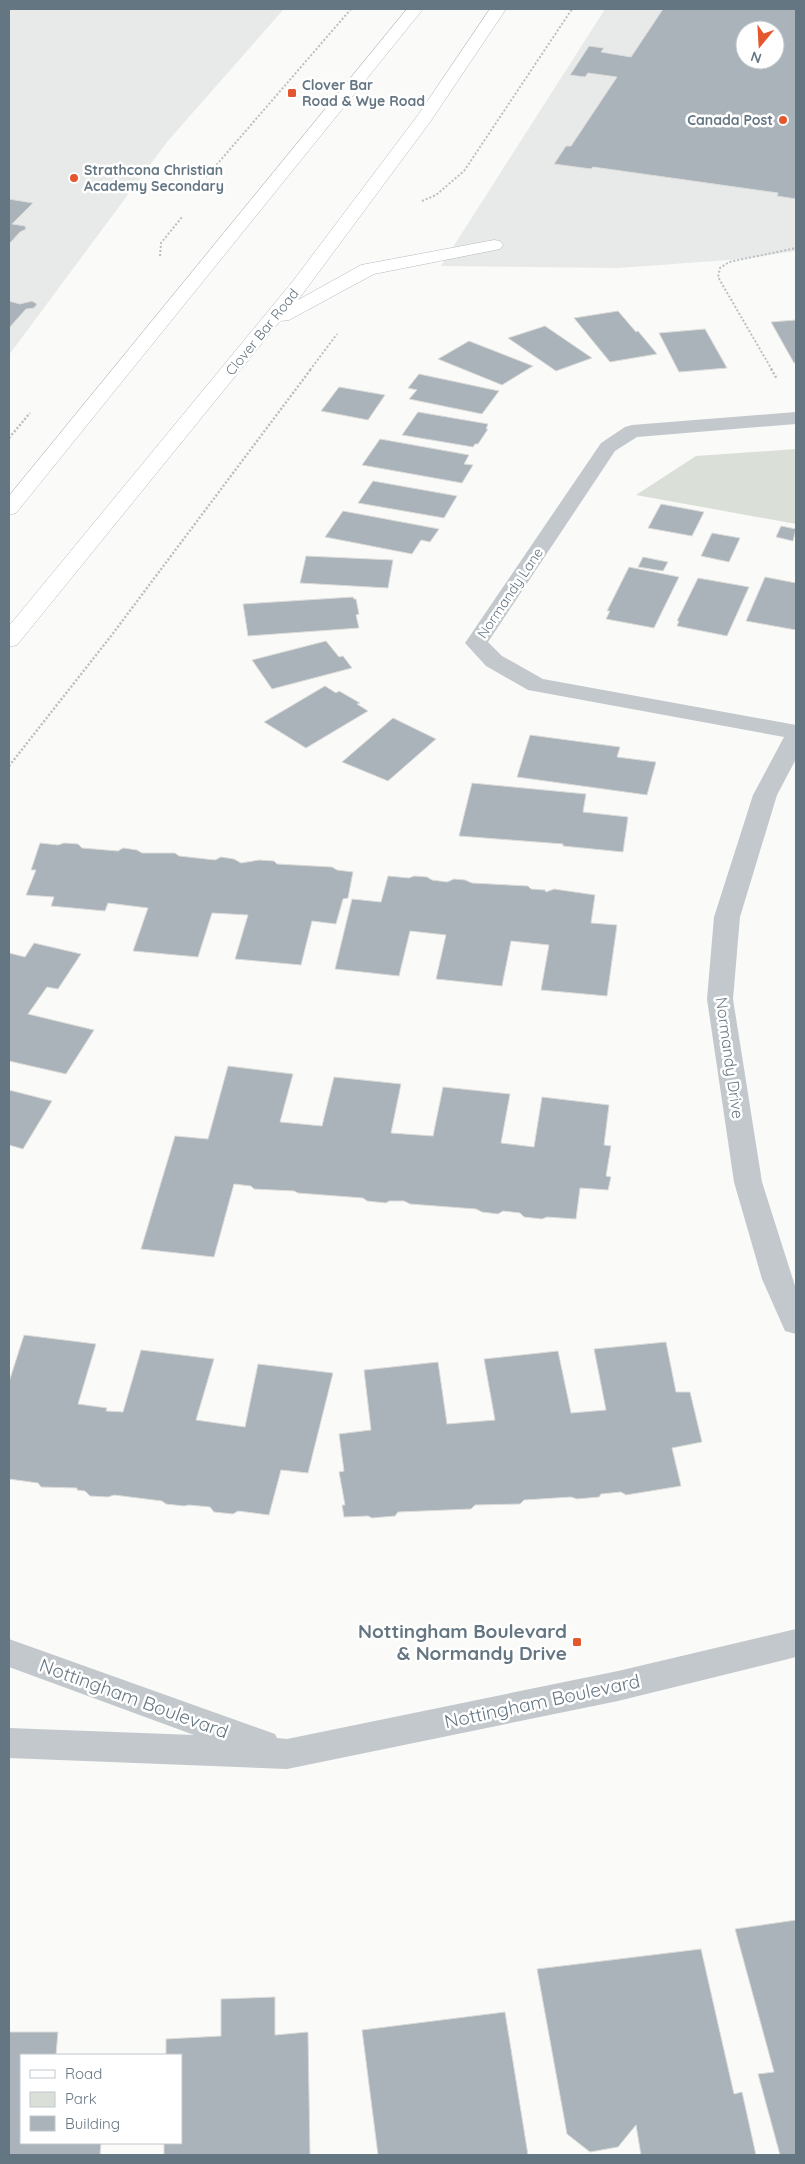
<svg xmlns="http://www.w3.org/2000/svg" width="805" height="2164" viewBox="0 0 805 2164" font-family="Quicksand,sans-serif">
	<rect width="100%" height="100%" fill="#fafaf8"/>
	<!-- built -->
	<g fill="#e8e9e9" fill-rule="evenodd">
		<path d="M9,9H284L167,142L9,355Z"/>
		<path d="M605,9H796V251L743,259L618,268L441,266ZM745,30H775V60H745Z"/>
	</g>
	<!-- green -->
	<path fill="#dadfd7" d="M796,449V524L636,495L696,456Z"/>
	<!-- building -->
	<g fill="#aab3b9" stroke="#dcdcda" fill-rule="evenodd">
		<path d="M663,9H796V199L777,196L778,193L593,167L591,169L554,164L566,146H571L617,77L588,73L585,77L570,75L589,46L604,48L601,52L631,57ZM745,30H775V60H745Z"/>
		<path d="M9,199L33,203L12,224L25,226L26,229L20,232L9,244Z"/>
		<path d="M9,301L20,304L32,301L37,304L34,308L26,309L9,328Z"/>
		<path d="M618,311L636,332L638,331L657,354L610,362L574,318Z"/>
		<path d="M796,320V363H794L771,322Z"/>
		<path d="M545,326L592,358L556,371L508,338Z"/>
		<path d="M705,329L727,368L679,372L659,333Z"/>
		<path d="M469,341L533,366L502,385L438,359Z"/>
		<path d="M419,374L499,391L482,414L409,399L417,390L408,388Z"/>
		<path d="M339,387L385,395L368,420L321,411Z"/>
		<path d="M418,412L488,424L486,429H488L478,444H475L473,447L402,435Z"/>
		<path d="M380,439L469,455L464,464L473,465L462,483L362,465Z"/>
		<path d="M373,481L457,496L444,518L358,503Z"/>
		<path d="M661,504L704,512L692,536L648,528Z"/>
		<path d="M343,511L439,529L430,542L421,540L412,554L325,537Z"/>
		<path d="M781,526L796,529L793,541L776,537Z"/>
		<path d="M712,533L740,538L729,562L701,556Z"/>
		<path d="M306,556L393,560L388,588L300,583Z"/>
		<path d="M643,557L668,562L663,571L638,567Z"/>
		<path d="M629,567L679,577L654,628L606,619L610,611H607Z"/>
		<path d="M765,577L796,583V630L746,621Z"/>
		<path d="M698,578L749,587L727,636L677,626L679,621H677Z"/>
		<path d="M353,597L354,599H356L359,614L356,615L359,628L248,636L243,604Z"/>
		<path d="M326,641L339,657L343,656L352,668L272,689L252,660Z"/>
		<path d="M325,686L336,693L339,691L360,703L357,704L368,711L306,748L264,722Z"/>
		<path d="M393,718L436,739L388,781L342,762Z"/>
		<path d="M530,735L620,747L617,757L656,762L647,795L517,777Z"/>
		<path d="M472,783L586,794L583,812L628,817L623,852L563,846V844L459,836Z"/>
		<path d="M40,843L58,845L64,843L78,844L82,848L118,851L123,848L137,850L142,853H175L179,856L215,860L221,857L234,859L241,863L259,860L274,861L277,864L332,867L337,870L353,872L348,898L343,899L336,924L312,921L301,965L235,959L248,915L212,913L198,957L133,951L148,908L108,903L105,911L51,906L54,897L26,895L36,870H31Z"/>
		<path d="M388,876L409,878L414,876L427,877L432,880L447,882L454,879L465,880L472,883L528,886L531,889L545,890L546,892L554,889L595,895L591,923L617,925L607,996L541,990L549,945L511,941L502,986L436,979L446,935L410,931L399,976L335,969L352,899L381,902Z"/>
		<path d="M34,943L81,954L58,989L47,987L28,1014L94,1030L66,1074L9,1061V953L25,957Z"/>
		<path d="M228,1066L293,1074L280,1122L322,1126L334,1077L401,1084L391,1133L433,1136L443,1087L510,1094L501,1143L534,1147L542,1097L609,1105L604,1145L611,1146L606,1176L611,1177L608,1190L580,1188L576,1219L547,1217L542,1219L524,1217L520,1213L503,1211L498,1214L482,1212L476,1209L410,1204L404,1201H389L386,1203L367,1201L363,1198L298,1193L294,1191L254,1189L251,1186L234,1184L214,1257L141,1249L175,1136L208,1139Z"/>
		<path d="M9,1090L52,1101L23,1149L9,1145Z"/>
		<path d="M24,1335L96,1344L78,1404L107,1408L106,1411L123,1412L141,1350L214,1359L196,1420L245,1427L258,1364L333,1373L308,1473L281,1470L269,1515L238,1511L233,1514L214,1512L210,1507L189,1505L184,1506L166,1504L162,1501L114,1495L108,1497L90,1496L85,1491L77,1490V1488L41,1487L38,1483L9,1479V1382Z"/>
		<path d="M666,1342L676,1392H690L702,1442L672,1448L681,1486L626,1495L621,1492L601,1494L599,1497L577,1499L571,1497L524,1500L520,1504L475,1505L471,1509L398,1512L395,1516L372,1518L368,1516L344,1517L342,1505H345L339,1472L344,1471L339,1434L371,1430L364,1370L438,1362L447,1424L495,1420L484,1359L558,1351L571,1413L606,1410L594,1349Z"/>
		<path d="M796,1920V2155H780L758,2074L774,2072L735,1929Z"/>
		<path d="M701,1949L734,2094L742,2092L756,2155H641L636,2125L618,2147L590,2152L567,2134L537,1969Z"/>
		<path d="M275,1997V2035L308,2032L310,2155H164V2143H181V2055H166V2039L221,2036V1999Z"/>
		<path d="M505,2012L528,2155H378L362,2030Z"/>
		<path d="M9,2032H58L56,2055H21V2143H101L100,2155H9Z"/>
	</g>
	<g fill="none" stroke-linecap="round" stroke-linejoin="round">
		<defs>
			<g id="major">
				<path d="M407,9H423L16,513L9,515V496Z"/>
				<path d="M490,9H506L430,122L298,300L361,265L494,240L500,241L503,245L500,249L374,274L289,320L280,321L17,645L9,647V626L293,281L418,115Z"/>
			</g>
		</defs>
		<!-- major casing -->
		<use href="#major" stroke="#b5babe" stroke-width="1"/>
		<!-- path-far1 -->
		<g stroke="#bbbfc2" stroke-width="2" stroke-dasharray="2 2" stroke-linecap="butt">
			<path d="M206,177L351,9"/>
			<path d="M422,201L436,195L464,171L572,9"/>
			<path d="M160,256L161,243L182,217"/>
			<path d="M310,370L337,334"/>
			<path d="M772,370L718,277L720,268L729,262L796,248"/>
		</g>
		<!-- path -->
		<g stroke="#bbbfc2" stroke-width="2.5" stroke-dasharray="2 2" stroke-linecap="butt">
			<path d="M771,369L777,379"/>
			<path d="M9,438L30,413"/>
			<path d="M9,766L111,636L311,369"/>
		</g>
		<!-- minor -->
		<g fill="#c3c8cc" fill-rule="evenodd">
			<path d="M796,412V424L637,437L615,451L488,642L502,656L543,679L796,725V759L777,795L740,917L733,999L762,1182L796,1289V1334L785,1331L762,1279L734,1182L707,999L714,917L753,795L784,737L528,690L486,666L465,643L601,443L625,427L632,425Z"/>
			<path d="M796,1629V1657L618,1701L287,1769L9,1758V1728L194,1735L9,1667V1639L275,1734L277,1738L287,1739L618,1671Z"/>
		</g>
		<!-- major -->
		<use href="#major" fill="#fff" fill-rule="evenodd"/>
	</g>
	<!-- markers -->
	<g fill="#e4572e" stroke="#fff" stroke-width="2">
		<rect x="287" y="88" width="10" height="10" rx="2.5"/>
		<circle cx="783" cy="120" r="5"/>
		<circle cx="74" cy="178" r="5"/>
		<rect x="572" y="1637" width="10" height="10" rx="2.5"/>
	</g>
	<g text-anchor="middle" stroke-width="5" stroke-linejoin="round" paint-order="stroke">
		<!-- far-poi labels -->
		<g font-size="14" font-weight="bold" fill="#657683" stroke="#fff" text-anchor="start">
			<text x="302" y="90">Clover Bar<tspan x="302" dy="16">Road &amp; Wye Road</tspan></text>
			<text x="773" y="125" text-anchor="end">Canada Post</text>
			<text x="84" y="175">Strathcona Christian<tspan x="84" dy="16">Academy Secondary</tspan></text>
		</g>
		<!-- far-street labels -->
		<g font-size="14" fill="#657683" stroke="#fff">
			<text transform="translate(262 332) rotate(-51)" y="5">Clover Bar Road</text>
			<text transform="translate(510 593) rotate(-56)" y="5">Normandy Lane</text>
		</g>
		<!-- street labels -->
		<g font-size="16" fill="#657683" stroke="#fff">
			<text transform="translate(730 1058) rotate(82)" y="6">Normandy Drive</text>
		</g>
		<!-- near-poi labels -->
		<g font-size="19" font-weight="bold" fill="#657683" stroke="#fff" text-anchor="end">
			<text x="567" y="1638">Nottingham Boulevard<tspan x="567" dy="22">&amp; Normandy Drive</tspan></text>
		</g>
		<!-- near-street labels -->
		<g font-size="19" fill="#657683" stroke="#fff">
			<text transform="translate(134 1698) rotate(20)" y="7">Nottingham Boulevard</text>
			<text transform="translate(542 1701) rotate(-12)" y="7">Nottingham Boulevard</text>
		</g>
	</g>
	<!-- border -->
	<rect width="805" height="2164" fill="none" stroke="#657683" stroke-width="20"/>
	<!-- legend -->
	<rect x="20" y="2054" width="162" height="90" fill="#ffffff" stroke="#c1c8cd"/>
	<rect x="30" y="2070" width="25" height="8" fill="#ffffff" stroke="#c1c8cd"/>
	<text x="65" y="2079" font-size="15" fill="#657683">Road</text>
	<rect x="30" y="2092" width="25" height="15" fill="#dadfd7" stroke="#c1c8cd"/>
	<text x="65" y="2104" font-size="15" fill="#657683">Park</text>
	<rect x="30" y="2116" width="25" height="15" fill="#aab3b9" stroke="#c1c8cd"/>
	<text x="65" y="2129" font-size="15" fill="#657683">Building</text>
	<!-- north arrow -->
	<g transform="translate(760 45) rotate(198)"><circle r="24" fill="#ffffff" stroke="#c1c8cd"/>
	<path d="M0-4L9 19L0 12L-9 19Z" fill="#e4572e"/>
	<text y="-8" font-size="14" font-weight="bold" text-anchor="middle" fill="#657683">N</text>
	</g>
</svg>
